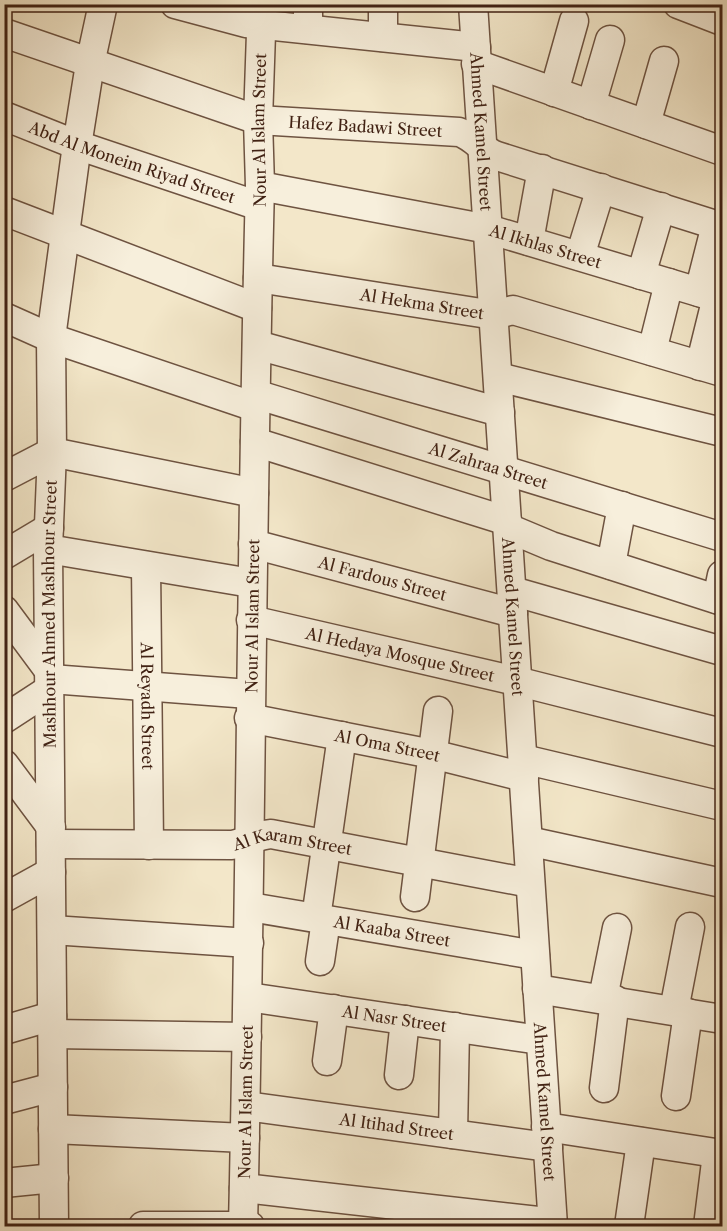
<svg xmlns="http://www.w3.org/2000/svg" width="727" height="1231" viewBox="0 0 727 1231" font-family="'Libre Caslon Text',serif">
	<rect width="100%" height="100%" fill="#f3e7c9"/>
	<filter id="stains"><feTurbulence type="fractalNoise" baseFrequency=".00333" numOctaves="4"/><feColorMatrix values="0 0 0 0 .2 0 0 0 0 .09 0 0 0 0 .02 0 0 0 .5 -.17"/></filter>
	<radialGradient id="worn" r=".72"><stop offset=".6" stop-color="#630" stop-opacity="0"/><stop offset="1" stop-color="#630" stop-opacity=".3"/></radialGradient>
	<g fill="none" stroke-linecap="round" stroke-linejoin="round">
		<defs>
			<g id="minor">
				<path d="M175,4L246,23L476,47"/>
				<path d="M308,4V29"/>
				<path id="s1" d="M473,4L553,1226"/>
				<path d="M678,4L722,21"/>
				<path id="s2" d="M4,33L258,120L459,132C475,137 482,151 497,156L722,227"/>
				<path d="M383,37V4"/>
				<path d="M476,64L722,151"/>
				<path d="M554,92L574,21"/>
				<path d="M591,105L610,40"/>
				<path id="s3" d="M4,116L77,145L259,206"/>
				<path d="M646,124L664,61"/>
				<path id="s4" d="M260,186L488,229L722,299"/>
				<path d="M4,211L257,308"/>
				<path d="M529,241L542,169"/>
				<path d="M580,256L601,188"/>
				<path d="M641,275L661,207"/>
				<path id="s5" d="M258,278L494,315L513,310L722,372"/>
				<path d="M699,292L716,225"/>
				<path d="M4,317L51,338L255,407"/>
				<path d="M257,345L500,412"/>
				<path d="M652,351L669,283"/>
				<path d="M700,366L717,297"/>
				<path d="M498,377L722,432"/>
				<path id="s6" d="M255,394L722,537"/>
				<path d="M255,442L507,521"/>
				<path d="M4,477L52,452L254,493"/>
				<path d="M508,528L551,546L722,601"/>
				<path id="s7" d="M253,544L513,613"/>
				<path d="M48,549L251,583"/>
				<path d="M4,555L49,528"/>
				<path d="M611,565L622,506"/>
				<path id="s8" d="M146,566L149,845"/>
				<path d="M512,591L722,651"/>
				<path d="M717,599L722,575"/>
				<path d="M4,610L50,672"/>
				<path id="s9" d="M251,620L516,681L722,733"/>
				<path d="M51,679L249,694"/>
				<path id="s10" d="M249,718L432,754L524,777"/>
				<path d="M4,719L50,689"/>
				<path d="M523,759L722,806"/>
				<path d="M4,764L51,827"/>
				<path d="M528,841L722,883"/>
				<path id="s11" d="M51,844L232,845C246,843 257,835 271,834L530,883"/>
				<path d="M415,897L438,711"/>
				<path d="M4,898L51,872"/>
				<path id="s12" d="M250,907L535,955"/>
				<path d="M316,918L342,736"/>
				<path d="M52,930L249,943"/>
				<path d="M320,961L326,920"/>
				<path d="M537,989L722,1019"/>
				<path id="s13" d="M248,997L540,1040"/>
				<path d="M603,998L617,928"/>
				<path d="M674,1010L690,927"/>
				<path d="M4,1030L52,1016"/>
				<path d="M53,1034L247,1037"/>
				<path d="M327,1061L334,1009"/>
				<path d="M399,1075L405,1020"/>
				<path d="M604,1088L615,1000"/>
				<path d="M676,1096L688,1013"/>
				<path d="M4,1100L53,1087"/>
				<path id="s14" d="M246,1106L548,1147"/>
				<path d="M546,1127L722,1154"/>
				<path d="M53,1129L245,1138"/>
				<path d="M453,1134L455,1027"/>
				<path d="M4,1183L54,1178"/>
				<path d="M244,1188L547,1222L552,1226"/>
				<path id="s15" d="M54,1226L48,549L52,452L51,338L76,152L90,64L103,4"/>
				<path d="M143,1226H250"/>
				<path id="s16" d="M243,1226C251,879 251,532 260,186L258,120L262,4"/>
				<path d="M629,1226L641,1142"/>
				<path d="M708,1226L717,1154"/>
			</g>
		</defs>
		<!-- minor casing -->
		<use href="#minor" stroke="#6e5341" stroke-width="31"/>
		<!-- minor -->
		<use href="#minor" stroke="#f7efdc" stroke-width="28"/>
	</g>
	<g text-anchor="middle" stroke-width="5" stroke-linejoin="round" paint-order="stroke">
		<!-- street labels -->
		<g font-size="16" fill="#412214" stroke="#f7efdc">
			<text dy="6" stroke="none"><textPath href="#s2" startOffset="376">Hafez Badawi Street</textPath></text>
			<text dy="6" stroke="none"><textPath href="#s16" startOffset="1096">Nour Al Islam Street</textPath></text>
			<text dy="6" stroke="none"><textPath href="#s1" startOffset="128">Ahmed Kamel Street</textPath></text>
			<text dy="6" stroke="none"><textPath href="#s3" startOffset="136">Abd Al Moneim Riyad Street</textPath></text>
			<text dy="6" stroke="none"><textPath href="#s4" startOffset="292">Al Ikhlas Street</textPath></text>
			<text dy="6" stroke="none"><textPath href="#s5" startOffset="166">Al Hekma Street</textPath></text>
			<text dy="6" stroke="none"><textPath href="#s6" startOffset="244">Al Zahraa Street</textPath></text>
			<text dy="6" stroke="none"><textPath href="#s7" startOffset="134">Al Fardous Street</textPath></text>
			<text dy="6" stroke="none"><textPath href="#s15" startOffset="612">Mashhour Ahmed Mashhour Street</textPath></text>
			<text dy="6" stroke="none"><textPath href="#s16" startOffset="610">Nour Al Islam Street</textPath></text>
			<text dy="6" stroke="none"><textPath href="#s1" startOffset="614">Ahmed Kamel Street</textPath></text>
			<text dy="6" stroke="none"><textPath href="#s9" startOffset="153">Al Hedaya Mosque Street</textPath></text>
			<text dy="6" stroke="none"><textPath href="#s8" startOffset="140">Al Reyadh Street</textPath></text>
			<text dy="6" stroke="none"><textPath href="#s10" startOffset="141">Al Oma Street</textPath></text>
			<text dy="6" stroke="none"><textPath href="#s11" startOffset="243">Al Karam Street</textPath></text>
			<text dy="6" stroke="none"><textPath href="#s12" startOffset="144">Al Kaaba Street</textPath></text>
			<text dy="6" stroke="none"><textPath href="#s13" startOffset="148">Al Nasr Street</textPath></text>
			<text dy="6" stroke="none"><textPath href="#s1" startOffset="1100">Ahmed Kamel Street</textPath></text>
			<text dy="6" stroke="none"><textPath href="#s16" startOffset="124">Nour Al Islam Street</textPath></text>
			<text dy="6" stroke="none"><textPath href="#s14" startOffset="152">Al Itihad Street</textPath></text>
		</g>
	</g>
	<!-- margin -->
	<rect width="727" height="1231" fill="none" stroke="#f3e7c9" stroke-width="24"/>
	<rect x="6" y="6" width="715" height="1219" fill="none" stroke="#412214" stroke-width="3"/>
	<rect x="12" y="12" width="703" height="1207" fill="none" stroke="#412214" stroke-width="1.5"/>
	<rect width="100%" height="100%" filter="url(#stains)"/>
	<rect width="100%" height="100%" fill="url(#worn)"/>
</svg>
